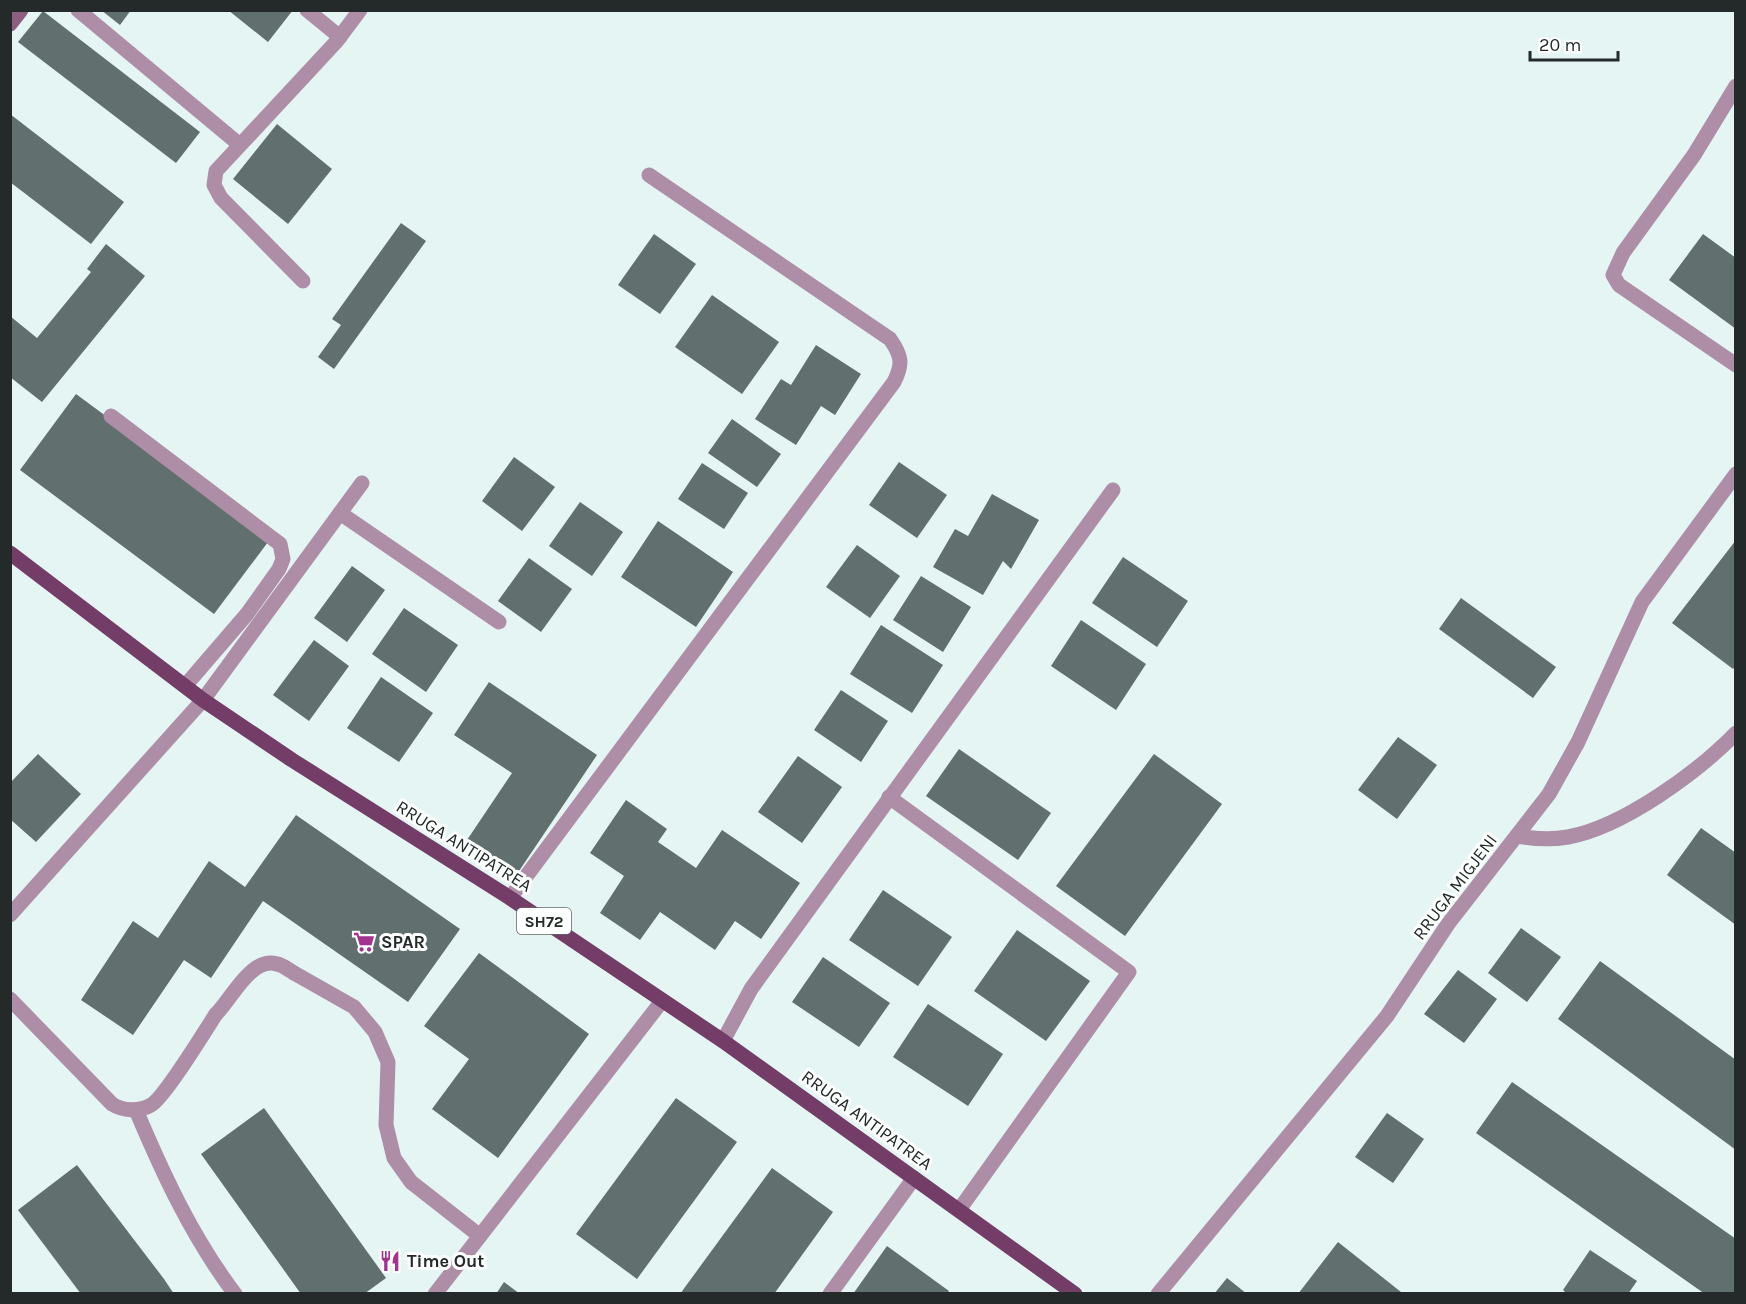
<svg xmlns="http://www.w3.org/2000/svg" width="1746" height="1304" viewBox="0 0 1746 1304" font-family="Karla,sans-serif">
	<rect width="100%" height="100%" fill="#e4f5f3"/>
	<!-- building -->
	<g fill="#616f6e">
		<path d="M101,10H131L120,25Z"/>
		<path d="M228,10H293L268,42Z"/>
		<path d="M43,11L200,132L176,163L18,42Z"/>
		<path d="M10,114L124,202L91,244L10,182Z"/>
		<path d="M277,124L332,169L288,224L233,179Z"/>
		<path d="M401,223L426,241L334,369L318,357L341,325L332,319Z"/>
		<path d="M654,234L696,264L660,314L618,285Z"/>
		<path d="M1703,234L1736,258V329L1669,280Z"/>
		<path d="M106,244L145,276L42,402L10,377V316L37,338L91,272L87,269Z"/>
		<path d="M712,295L779,342L742,394L675,347Z"/>
		<path d="M816,345L861,374L835,415L821,406L796,445L755,419L781,379L791,385Z"/>
		<path d="M76,394L271,538L214,614L20,470Z"/>
		<path d="M732,419L781,454L757,487L708,453Z"/>
		<path d="M514,457L555,487L522,531L482,501Z"/>
		<path d="M899,462L947,495L917,538L869,505Z"/>
		<path d="M702,463L748,493L724,529L678,499Z"/>
		<path d="M992,494L1039,520L1011,569L1003,561L983,595L933,567L955,529L968,536Z"/>
		<path d="M580,502L623,532L592,576L549,546Z"/>
		<path d="M658,521L733,572L696,627L621,577Z"/>
		<path d="M1736,540V665L1733,669L1672,623Z"/>
		<path d="M857,545L900,576L870,618L826,587Z"/>
		<path d="M1123,557L1188,601L1157,647L1092,603Z"/>
		<path d="M529,558L572,589L541,632L498,601Z"/>
		<path d="M352,566L385,590L347,642L314,618Z"/>
		<path d="M921,576L971,607L943,652L893,620Z"/>
		<path d="M1461,598L1556,667L1533,698L1439,629Z"/>
		<path d="M404,608L458,645L426,692L372,654Z"/>
		<path d="M1081,620L1146,664L1116,710L1051,666Z"/>
		<path d="M881,625L943,665L912,713L850,674Z"/>
		<path d="M314,640L349,666L309,721L273,695Z"/>
		<path d="M381,677L433,713L399,762L347,728Z"/>
		<path d="M489,682L597,755L517,874L467,840L512,773L454,735Z"/>
		<path d="M841,690L888,721L861,762L814,730Z"/>
		<path d="M1398,737L1437,765L1397,819L1358,790Z"/>
		<path d="M959,749L1051,813L1018,860L926,796Z"/>
		<path d="M38,754L81,794L36,842L10,819V783Z"/>
		<path d="M1154,754L1222,804L1125,936L1056,886Z"/>
		<path d="M798,756L842,787L802,843L758,812Z"/>
		<path d="M626,800L667,829L658,842L696,868L722,830L800,883L761,939L735,921L715,950L660,912L640,940L600,913L624,876L590,853Z"/>
		<path d="M296,815L460,929L408,1002L263,901L211,978L184,960L133,1035L81,1000L133,921L158,938L209,861L245,887Z"/>
		<path d="M1701,828L1736,853V925L1667,875Z"/>
		<path d="M883,890L952,937L918,986L849,940Z"/>
		<path d="M1521,928L1561,957L1527,1002L1488,973Z"/>
		<path d="M1017,930L1090,981L1046,1041L974,991Z"/>
		<path d="M479,953L589,1034L498,1158L432,1109L469,1059L424,1026Z"/>
		<path d="M823,957L890,1003L859,1047L792,1002Z"/>
		<path d="M1600,961L1736,1060V1150L1558,1019Z"/>
		<path d="M1458,970L1497,999L1464,1043L1424,1014Z"/>
		<path d="M928,1004L1003,1054L968,1106L893,1057Z"/>
		<path d="M1512,1082L1736,1239V1294H1705L1476,1133Z"/>
		<path d="M676,1098L737,1142L637,1279L576,1234Z"/>
		<path d="M264,1108L386,1278L364,1294H301L201,1154Z"/>
		<path d="M1387,1113L1424,1139L1393,1183L1355,1157Z"/>
		<path d="M77,1165L164,1279L174,1294H81L18,1210Z"/>
		<path d="M772,1168L833,1212L774,1294H680Z"/>
		<path d="M1338,1242L1401,1292L1400,1294H1298Z"/>
		<path d="M887,1246L949,1291L947,1294H853Z"/>
		<path d="M1590,1250L1637,1281L1628,1294H1567L1563,1290Z"/>
		<path d="M1227,1278L1247,1294H1214Z"/>
		<path d="M504,1282L520,1294H496Z"/>
	</g>
	<g fill="none" stroke-linecap="round" stroke-linejoin="round">
		<!-- lane -->
		<g stroke="#ae8ea6" stroke-width="15">
			<path d="M111,416L280,544L283,559L279,569L247,614L185,686"/>
			<path d="M340,513L499,622"/>
			<path d="M203,700L362,483"/>
			<path d="M889,797L1129,972L959,1210"/>
			<path d="M1517,836C1534,839 1551,840 1568,837C1623,827 1698,772 1736,733"/>
			<path d="M294,973L354,1007L375,1032L388,1062L386,1125L394,1158L411,1182L480,1236"/>
			<path d="M10,999L112,1104C123,1111 139,1112 151,1105C164,1098 205,1031 216,1014"/>
			<path d="M136,1110C163,1174 192,1237 235,1294"/>
			<path d="M830,1294L914,1178"/>
		</g>
		<!-- street -->
		<g stroke="#ae8ea6" stroke-width="15">
			<path d="M78,10L240,145"/>
			<path d="M307,10L340,37"/>
			<path d="M1736,86L1694,155L1623,253L1613,275L1619,285L1736,365"/>
			<path d="M303,281L221,198L214,185L216,171L336,42L360,10"/>
			<path d="M510,898L894,382C903,364 902,356 890,339L649,175"/>
			<path d="M10,915L203,700"/>
			<path d="M216,1014C231,1000 251,956 277,964C283,965 289,970 294,973"/>
			<path d="M723,1041L751,989L1113,490"/>
			<path d="M435,1294L662,1001"/>
			<path d="M1158,1294L1387,1016L1448,924L1549,794L1578,742L1642,602L1736,474"/>
		</g>
		<!-- secondary -->
		<path stroke="#8c5f81" stroke-width="15" d="M10,24L21,10"/>
		<!-- primary -->
		<path stroke="#733d67" stroke-width="15" d="M10,553L203,700L292,760L510,898L723,1041L1075,1294"/>
	</g>
	<!-- icons -->
	<defs>
		<symbol id="supermarket-bare" viewBox="-9 -9 18 18"><path d="M-6-5.5h2.5l.6 2H6L4.5 2H-2.5L-4.4-4H-6ZM-1.5 3.2a1.3 1.3 0 1 0 .1 0ZM3 3.2a1.3 1.3 0 1 0 .1 0Z" fill="#a43390" stroke="#fcfffe" stroke-width="2.5" paint-order="stroke"/></symbol>
		<symbol id="restaurant-bare" viewBox="-9 -9 18 18"><path d="M-5-6h1v4h1v-4h1v4h1v-4h1v5L-1.5 .5V6h-2V.5L-5-1ZM5-6V6H3V1.5H1.5Q1.5-4 5-6Z" fill="#a43390" stroke="#fcfffe" stroke-width="2.5" paint-order="stroke"/></symbol>
	</defs>
	<g fill-rule="evenodd">
		<use href="#supermarket-bare" x="349" y="927" width="30" height="30"/>
		<use href="#restaurant-bare" x="375" y="1246" width="30" height="30"/>
	</g>
	<g text-anchor="middle" stroke-width="6" stroke-linejoin="round" paint-order="stroke">
		<!-- shield labels -->
		<rect fill="#fcfffe" stroke="#646a69" stroke-width="1.5" x="517" y="908" width="54" height="26" rx="4.5"/>
		<g font-size="16" font-weight="bold" fill="#232a29">
			<text x="544" y="927">SH72</text>
		</g>
		<!-- street labels -->
		<g font-size="18" fill="#232a29" stroke="#fcfffe">
			<text transform="translate(464 846) rotate(32)" y="6">RRUGA ANTIPATREA</text>
			<text transform="translate(1455 887) rotate(-53)" y="6">RRUGA MIGJENI</text>
			<text transform="translate(867 1120) rotate(36)" y="6">RRUGA ANTIPATREA</text>
		</g>
		<!-- poi labels -->
		<g font-size="18" font-weight="bold" fill="#232a29" stroke="#fcfffe" text-anchor="start">
			<text x="381" y="948">SPAR</text>
			<text x="407" y="1267">Time Out</text>
		</g>
	</g>
	<!-- border -->
	<rect width="1746" height="1304" fill="none" stroke="#232a29" stroke-width="24"/>
	<!-- scale -->
	<path d="M1530 51v9h88v-9" fill="none" stroke="#232a29" stroke-width="3"/>
	<text x="1539" y="51" font-size="18" fill="#232a29" stroke="#fcfffe" stroke-width="4.5" paint-order="stroke">20 m</text>
</svg>
